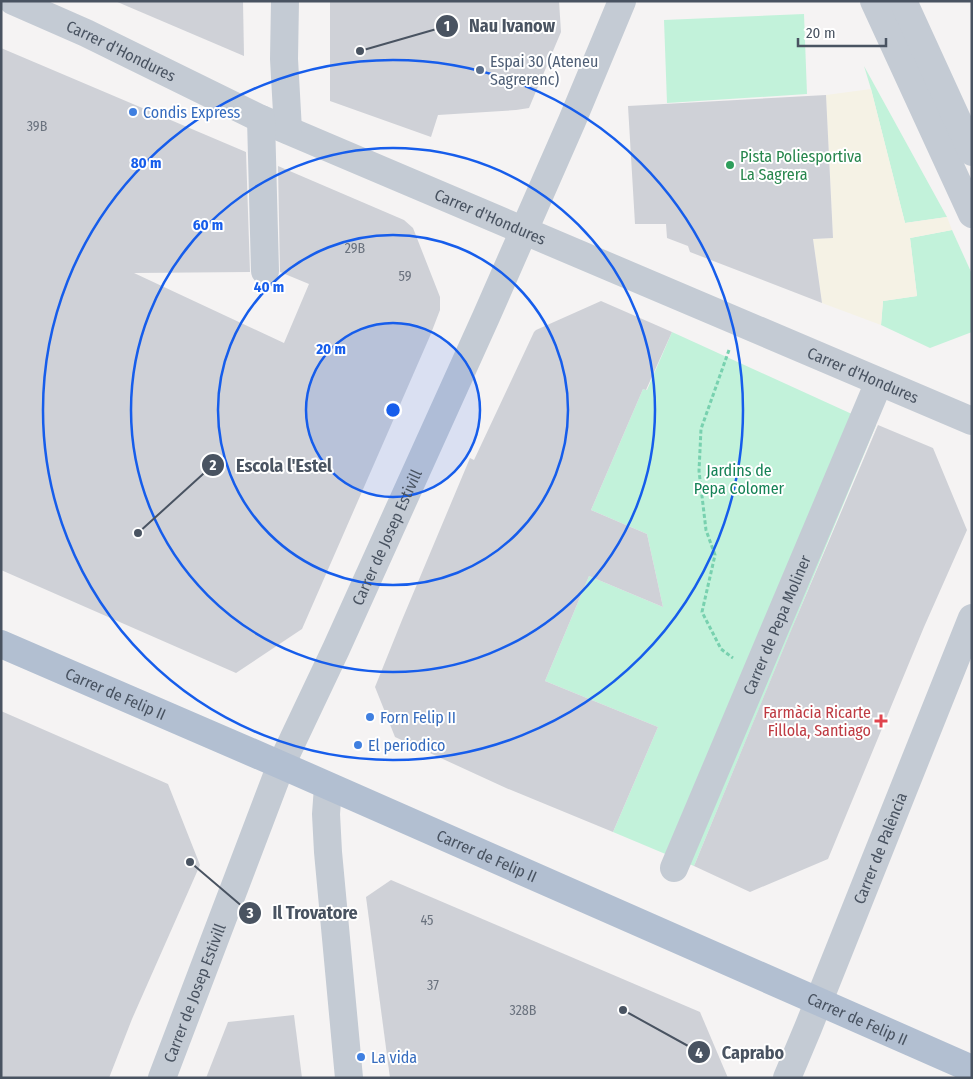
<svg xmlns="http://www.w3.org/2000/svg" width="973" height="1079" viewBox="0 0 973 1079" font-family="'Fira Sans Condensed',sans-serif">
	<rect width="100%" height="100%" fill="#f5f3f3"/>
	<!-- green -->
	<g fill="#c2f2da">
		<path d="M804,14L807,94L667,103L664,20Z"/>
		<path d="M864,66L947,217L905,223L871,89Z"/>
		<path d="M952,230L972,274V332L930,348L881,325L883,301L917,296L910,238Z"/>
		<path d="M672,332L876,425L694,866L613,832L658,727L545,681L589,576L663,607L647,534L591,510L643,389L647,390Z"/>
	</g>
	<!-- sand -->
	<path fill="#f5f2e5" d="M871,89L905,223L947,217L952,230L910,238L917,296L883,301L881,325L822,303L813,239L833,238L826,95Z"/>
	<!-- building -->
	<g fill="#cfd1d7">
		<path d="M115,1H243L244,56Z"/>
		<path d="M330,1H559L561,32L529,108L516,110L438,115L431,137L330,101Z"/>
		<path d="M1,48L246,152L250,272L134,273L284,343L309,284L280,272L278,166L404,220L413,228L440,297V310L430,336L302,629L236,673L1,570Z"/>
		<path d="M826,95L833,238L813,239L822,303L690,252L688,246L667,238L666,224H635L628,106Z"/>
		<path d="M601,301L672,332L646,390L643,389L591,510L647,534L663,607L589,576L545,681L658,727L613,832L506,788L395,737L375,687L402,620L470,458L474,460L534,332L536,330Z"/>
		<path d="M878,425L933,448L967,530L924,627L828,859L750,892L694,866L792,628Z"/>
		<path d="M1,711L168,784L200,865L132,1019L109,1078H1Z"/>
		<path d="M391,880L700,1012L728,1078H390L366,897Z"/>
		<path d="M294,1015L302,1078H206L228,1022Z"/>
	</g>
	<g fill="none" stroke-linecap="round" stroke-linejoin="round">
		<!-- path -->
		<path stroke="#78d1af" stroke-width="3" stroke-dasharray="4 2.5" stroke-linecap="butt" d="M729,350L701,429L699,471L706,530L715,555L702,612L721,649L733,658"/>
		<!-- minor -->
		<g stroke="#c4cbd4" stroke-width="28">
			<path id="s1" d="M13,1L86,33L261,119L972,421"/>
			<path d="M285,1L284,59L288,130"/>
			<path d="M874,1L972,214"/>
			<path d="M903,1L972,152"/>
			<path d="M261,119L265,271"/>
			<path d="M328,787L326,814L328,852L349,1078"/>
			<path id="s2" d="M674,868L879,382"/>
			<path id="s3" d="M162,1078L281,765L336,649L486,317L572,121L622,1"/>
			<path id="s4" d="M787,1078L808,1028L972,618"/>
		</g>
		<!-- major -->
		<path stroke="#b2bfd1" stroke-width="28" id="s5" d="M1,644L281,765L972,1069"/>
	</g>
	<!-- distance rings -->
	<circle cx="393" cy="410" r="87" fill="#165deb" fill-opacity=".12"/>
	<g fill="none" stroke="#165deb" stroke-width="2.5">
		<circle cx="393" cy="410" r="87"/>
		<circle cx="393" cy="410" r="175"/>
		<circle cx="393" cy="410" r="262"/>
		<circle cx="393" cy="410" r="350"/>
	</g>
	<!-- markers -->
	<circle fill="#5c6f8a" stroke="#fff" stroke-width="2" cx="480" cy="70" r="5"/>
	<g fill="#3f7fe0" stroke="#fff" stroke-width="2">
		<circle cx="133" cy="112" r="5"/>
		<circle cx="370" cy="717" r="5"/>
		<circle cx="358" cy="745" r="5"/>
		<circle cx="361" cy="1057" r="5"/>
	</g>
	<circle fill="#2e9e5b" stroke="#fff" stroke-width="2" cx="730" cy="165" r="5"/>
	<path fill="#e0444e" stroke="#fff" stroke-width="2" d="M878.5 713.5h5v5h5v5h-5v5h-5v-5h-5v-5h5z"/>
	<g text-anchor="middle" stroke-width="4" stroke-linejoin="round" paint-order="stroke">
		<!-- number labels -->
		<g font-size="14" fill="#6a727e">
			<text x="37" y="131">39B</text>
			<text x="355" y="253">29B</text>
			<text x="405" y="281">59</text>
			<text x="427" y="925">45</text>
			<text x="433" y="990">37</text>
			<text x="523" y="1015">328B</text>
		</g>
		<!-- street labels -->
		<g font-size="16" fill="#495361" stroke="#fff">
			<text dy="6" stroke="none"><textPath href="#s1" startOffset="119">Carrer d'Hondures</textPath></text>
			<text dy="6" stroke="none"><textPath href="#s1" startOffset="524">Carrer d'Hondures</textPath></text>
			<text dy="6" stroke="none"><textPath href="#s1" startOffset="929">Carrer d'Hondures</textPath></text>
			<text dy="6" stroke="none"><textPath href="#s3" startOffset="586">Carrer de Josep Estivill</textPath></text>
			<text dy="6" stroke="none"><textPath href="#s2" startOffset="264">Carrer de Pepa Moliner</textPath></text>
			<text dy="6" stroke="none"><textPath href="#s5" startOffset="125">Carrer de Felip II</textPath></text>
			<text dy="6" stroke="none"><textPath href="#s4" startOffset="248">Carrer de Palència</textPath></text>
			<text dy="6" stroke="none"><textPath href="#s5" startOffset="530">Carrer de Felip II</textPath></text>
			<text dy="6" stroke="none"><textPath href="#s3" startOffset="91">Carrer de Josep Estivill</textPath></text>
			<text dy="6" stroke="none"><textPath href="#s5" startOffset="935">Carrer de Felip II</textPath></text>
		</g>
		<!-- service labels -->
		<g font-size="16" fill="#4e5e75" stroke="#fff" text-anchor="start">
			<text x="490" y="67">Espai 30 (Ateneu<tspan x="490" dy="18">Sagrerenc)</tspan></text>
		</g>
		<!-- shop labels -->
		<g font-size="16" fill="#366cbe" stroke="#fff" text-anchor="start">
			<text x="143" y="118">Condis Express</text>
			<text x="380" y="723">Forn Felip II</text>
			<text x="368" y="751">El periodico</text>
			<text x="371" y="1063">La vida</text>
		</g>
		<!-- leisure labels -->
		<g font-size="16" fill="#27864d" stroke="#fff" text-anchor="start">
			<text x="740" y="162">Pista Poliesportiva<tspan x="740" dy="18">La Sagrera</tspan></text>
		</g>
		<!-- park labels -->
		<g font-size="16" fill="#158256" stroke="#fff">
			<text x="739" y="476">Jardins de<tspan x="739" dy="18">Pepa Colomer</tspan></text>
		</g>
		<!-- health labels -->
		<g font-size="16" fill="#be3a42" stroke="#fff" text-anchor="end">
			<text x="871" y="718">Farmàcia Ricarte<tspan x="871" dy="18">Fillola, Santiago</tspan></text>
		</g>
	</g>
	<circle cx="393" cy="410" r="8" fill="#165deb" stroke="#fff" stroke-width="2.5"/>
	<g font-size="15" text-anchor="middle" font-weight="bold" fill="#165deb" stroke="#fff" stroke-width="4" stroke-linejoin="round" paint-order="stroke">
		<text x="146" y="168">80 m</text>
		<text x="208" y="230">60 m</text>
		<text x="269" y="292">40 m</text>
		<text x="331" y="354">20 m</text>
	</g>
	<!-- callouts -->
	<path fill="none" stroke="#495361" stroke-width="2" d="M360 51L447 26M138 533L213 465M190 862L250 913M623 1010L699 1052"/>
	<g fill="#495361" stroke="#fff" stroke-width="2">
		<circle cx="360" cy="51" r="5"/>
		<circle cx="138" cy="533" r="5"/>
		<circle cx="190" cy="862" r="5"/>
		<circle cx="623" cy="1010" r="5"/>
		<circle cx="447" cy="26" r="12"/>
		<circle cx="213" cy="465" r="12"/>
		<circle cx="250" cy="913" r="12"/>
		<circle cx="699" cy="1052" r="12"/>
	</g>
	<g font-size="15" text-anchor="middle" font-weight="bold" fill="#fff">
		<text x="447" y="31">1</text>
		<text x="213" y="470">2</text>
		<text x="250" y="918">3</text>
		<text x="699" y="1058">4</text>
	</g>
	<g font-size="18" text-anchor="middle" font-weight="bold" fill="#495361" stroke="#fff" stroke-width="4" stroke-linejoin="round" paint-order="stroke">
		<text x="512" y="32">Nau Ivanow</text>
		<text x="284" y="472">Escola l'Estel</text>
		<text x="315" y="919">Il Trovatore</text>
		<text x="753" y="1059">Caprabo</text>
	</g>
	<!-- border -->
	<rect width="973" height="1079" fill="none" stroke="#495361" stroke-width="5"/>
	<!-- scale -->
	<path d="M798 38v8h88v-8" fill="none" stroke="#495361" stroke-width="2.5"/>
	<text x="806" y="38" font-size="15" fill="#495361" stroke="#ffffff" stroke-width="4" paint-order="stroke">20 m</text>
</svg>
